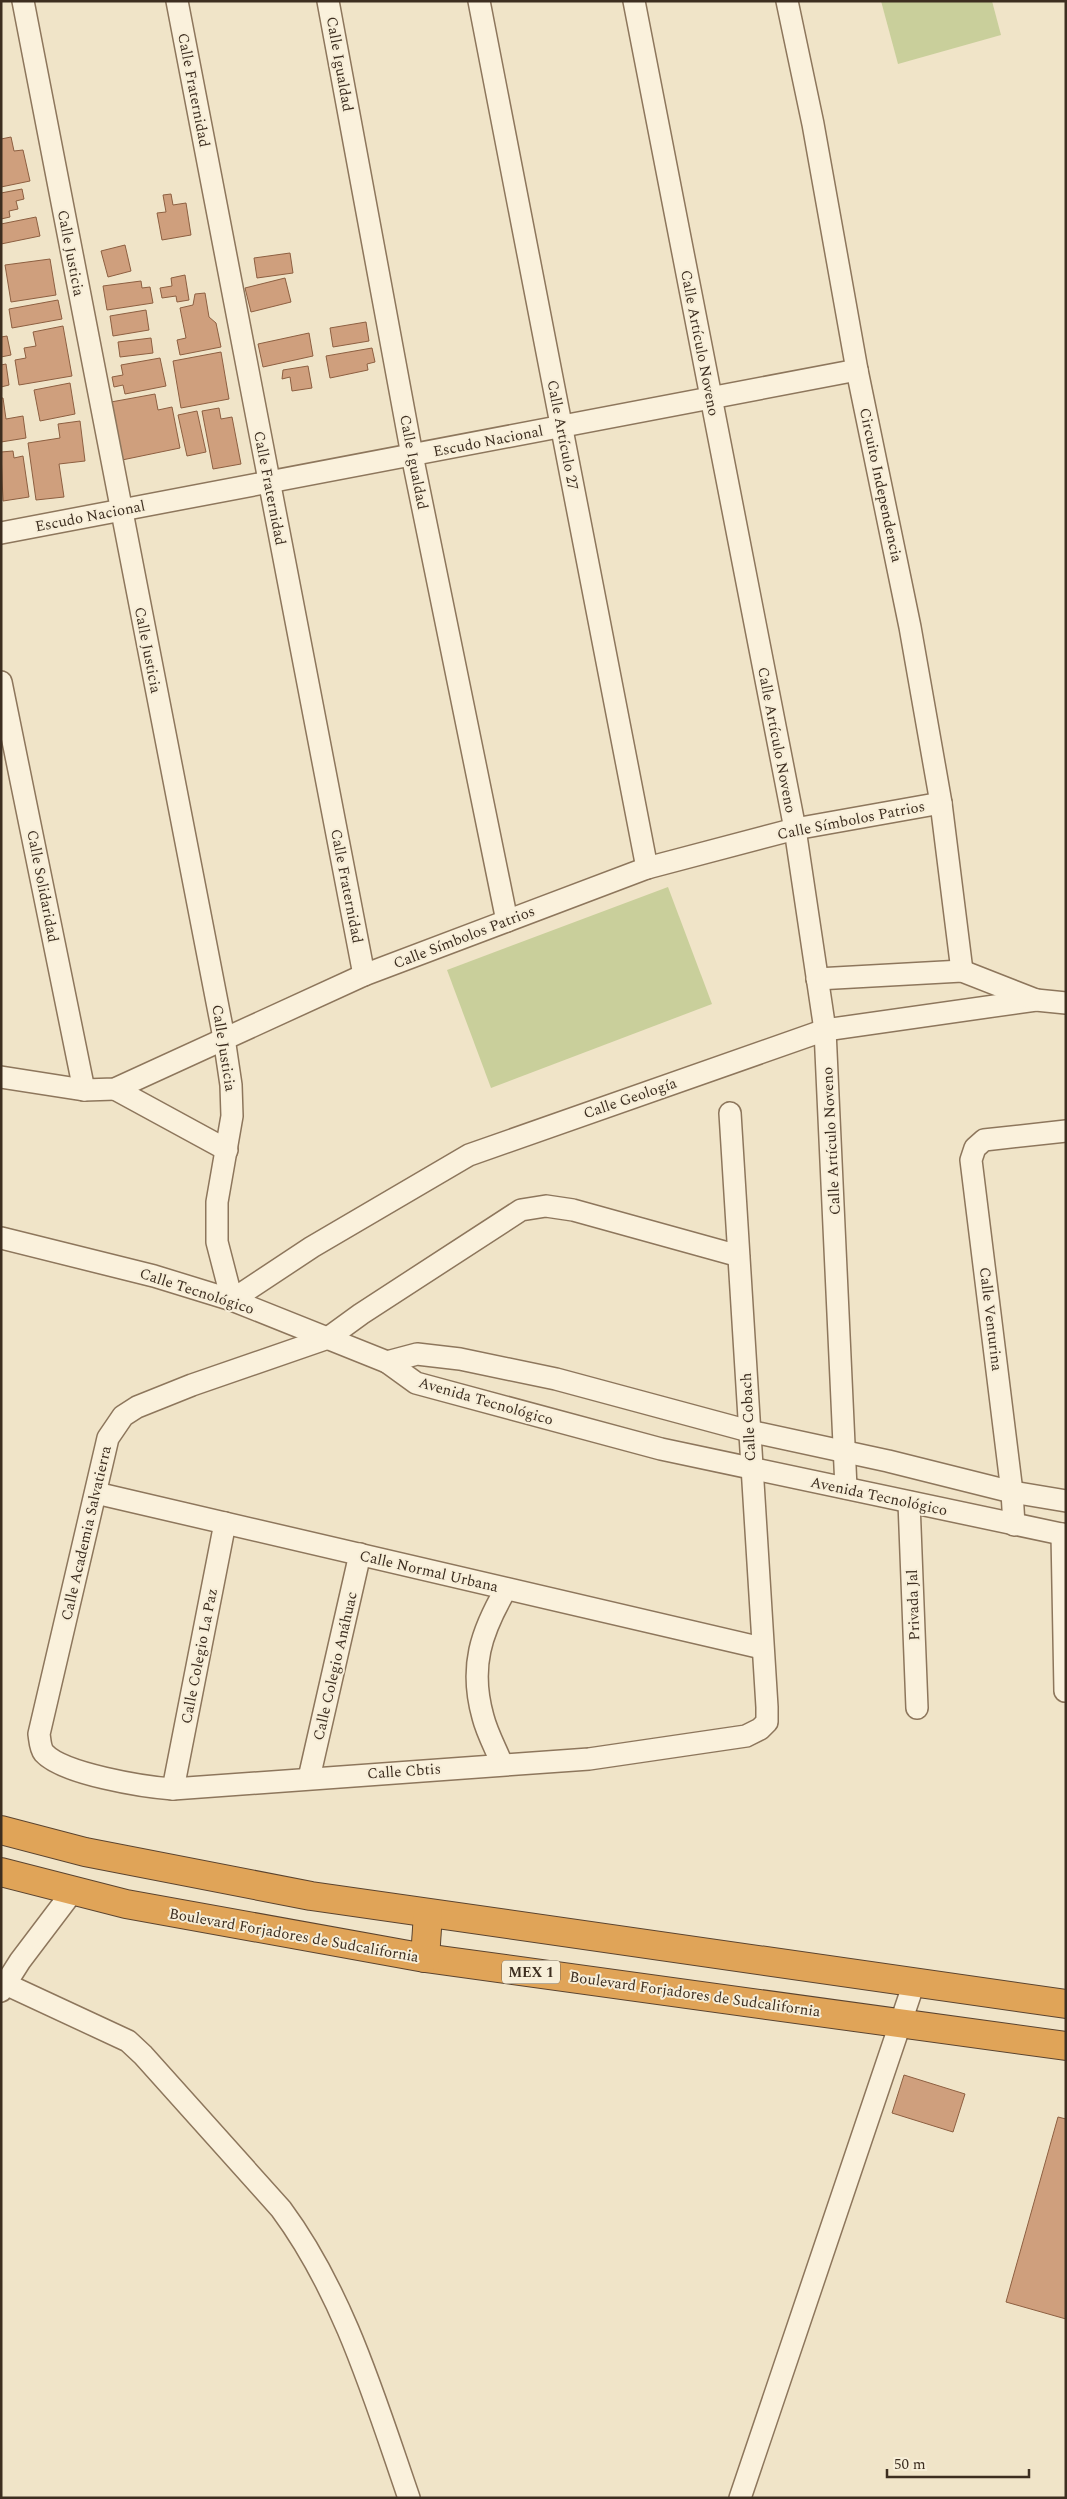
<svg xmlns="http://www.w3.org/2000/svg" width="1067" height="2499" viewBox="0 0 1067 2499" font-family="Spectral,serif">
	<rect width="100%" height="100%" fill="#f0e4c8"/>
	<!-- green -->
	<g fill="#c9cf9b">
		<path d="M881,1H992L1001,35L898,64Z"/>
		<path d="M668,887L712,1004L491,1088L447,970Z"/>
	</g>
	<!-- building -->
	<g fill="#cf9f7d" stroke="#8d5f41">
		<path d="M11,137L14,151L23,150L30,181L1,187V139Z"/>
		<path d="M22,189L24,199L16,201L18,209L9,211L10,217L1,219V193Z"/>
		<path d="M171,194L173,205L186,203L191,235L162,240L157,213L166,212L163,195Z"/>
		<path d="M36,217L40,236L1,244V224Z"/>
		<path d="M125,245L131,271L108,277L101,251Z"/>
		<path d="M290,253L293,273L257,278L254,258Z"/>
		<path d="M50,259L56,295L11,302L5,265Z"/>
		<path d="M185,275L189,300L177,302L176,296L162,298L160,288L172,286L171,278Z"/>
		<path d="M285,278L291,302L251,312L245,288Z"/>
		<path d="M141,281L142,288L150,287L153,303L107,310L103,286Z"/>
		<path d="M205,293L209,317L216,323L221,347L180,355L177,340L186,338L180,308L193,305L195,294Z"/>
		<path d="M58,300L62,319L12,328L9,309Z"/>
		<path d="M146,310L149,330L113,336L110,316Z"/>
		<path d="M366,322L369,341L333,347L330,328Z"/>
		<path d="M63,326L72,376L19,385L15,360L26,358L24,348L36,346L33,332Z"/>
		<path d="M309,333L313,356L263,367L258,344Z"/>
		<path d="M7,336L11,355L1,357V337Z"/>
		<path d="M151,338L153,353L120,357L118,342Z"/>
		<path d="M372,348L375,362L367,364L368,370L330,378L326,356Z"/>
		<path d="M221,352L229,399L181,408L173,361Z"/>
		<path d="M160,358L166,386L125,394L123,385L114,387L112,377L123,375L121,365Z"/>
		<path d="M6,364L9,385L1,387V365Z"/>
		<path d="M308,366L312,388L292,391L290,377L282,379L283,370Z"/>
		<path d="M70,383L75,414L40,421L34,390Z"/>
		<path d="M155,394L158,410L172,407L180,448L122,460L111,402Z"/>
		<path d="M1,398H3L6,419L23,416L26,438L1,442Z"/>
		<path d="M219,408L221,419L232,417L241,464L213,469L202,411Z"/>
		<path d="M197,411L206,452L187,456L178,415Z"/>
		<path d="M80,421L85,461L59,464L64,497L36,500L28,443L60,438L58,424Z"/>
		<path d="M13,451L14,458L23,456L29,497L3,501L1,452Z"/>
		<path d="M904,2075L965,2094L953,2132L892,2113Z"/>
		<path d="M1058,2117L1066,2119V2319L1006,2302Z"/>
	</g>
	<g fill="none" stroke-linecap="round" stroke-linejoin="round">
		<defs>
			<g id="minor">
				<path d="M23,1L224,1038L231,1085L232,1116L217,1202V1242L232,1300L312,1247L469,1155L825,1030L1036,1000L1066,1003"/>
				<path d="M177,1L364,975"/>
				<path d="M328,1L412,455L507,921"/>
				<path d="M479,1L647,868"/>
				<path d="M634,1L795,829L825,1030L846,1488"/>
				<path d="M787,1L813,124L857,370L910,627L941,803L962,971"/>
				<path d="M1,533L857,370"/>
				<path d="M1,682L84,1090"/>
				<path d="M817,979L962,971L1036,1000"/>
				<path d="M1,1077L84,1090L115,1089L364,975L647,868L795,829L941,803"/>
				<path d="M115,1089L227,1150"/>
				<path d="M730,1113L767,1707V1722L760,1729L746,1736L589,1759L173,1789C144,1787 63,1774 44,1753C40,1748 40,1740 39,1734L108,1438L123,1416L137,1407L192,1385L328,1338L361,1314L521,1210L546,1206L573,1210L739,1256"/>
				<path d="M1,1238L154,1276L232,1300L387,1362"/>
				<path d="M96,1493L762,1648"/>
				<path d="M1066,1501L1012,1492L888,1461L749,1431L556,1379L460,1359L417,1354L387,1362L416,1383L661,1449L1066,1535"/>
				<path d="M909,1502L917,1708"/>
				<path d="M1014,1525L1012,1492L971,1160L975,1148L984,1140L1066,1131"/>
				<path d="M1062,1534L1065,1691"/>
				<path d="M502,1764C496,1749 487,1733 483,1717C469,1667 481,1632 506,1589"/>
				<path d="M309,1778L360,1554"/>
				<path d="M173,1789L225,1523"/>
				<path d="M1,1982L128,2041L143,2055L281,2209C344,2294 375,2400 409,2498"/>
				<path d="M1,1991L20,1961L73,1891"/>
				<path d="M740,2498L914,1983"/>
			</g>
			<g id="highway">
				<path d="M1,1830L85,1852L311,1896L1066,2004"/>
				<path d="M1,1872L126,1904L425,1958L1066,2046"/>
				<path d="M425,1958L428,1914"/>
			</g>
		</defs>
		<!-- minor casing -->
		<use href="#minor" stroke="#8d765c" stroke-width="24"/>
		<!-- highway casing -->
		<use href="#highway" stroke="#5b4430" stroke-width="30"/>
		<!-- minor -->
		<use href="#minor" stroke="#faf1dc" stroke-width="21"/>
		<!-- highway -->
		<use href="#highway" stroke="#e0a458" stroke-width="28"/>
	</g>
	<g text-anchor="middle" stroke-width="4" stroke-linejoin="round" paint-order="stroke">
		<!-- shield labels -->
		<rect fill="#f7eed8" stroke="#756857" stroke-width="1" x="502" y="1960.5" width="58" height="23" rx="4"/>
		<g font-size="14" font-weight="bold" fill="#3d2e20">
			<text x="531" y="1977">MEX 1</text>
		</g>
		<!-- street labels -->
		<g font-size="15" fill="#3d2e20" stroke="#f7eed8">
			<text transform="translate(340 64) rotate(80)" y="5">Calle Igualdad</text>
			<text transform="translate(194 90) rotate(79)" y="5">Calle Fraternidad</text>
			<text transform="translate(71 253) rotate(79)" y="5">Calle Justicia</text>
			<text transform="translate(700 343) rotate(79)" y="5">Calle Artículo Noveno</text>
			<text transform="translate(563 435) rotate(79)" y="5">Calle Artículo 27</text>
			<text transform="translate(488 441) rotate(-11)" y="5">Escudo Nacional</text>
			<text transform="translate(414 462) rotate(79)" y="5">Calle Igualdad</text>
			<text transform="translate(881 485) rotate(78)" y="5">Circuito Independencia</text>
			<text transform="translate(270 488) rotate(79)" y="5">Calle Fraternidad</text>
			<text transform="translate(90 516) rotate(-11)" y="5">Escudo Nacional</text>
			<text transform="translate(148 650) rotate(79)" y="5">Calle Justicia</text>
			<text transform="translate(777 740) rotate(79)" y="5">Calle Artículo Noveno</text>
			<text transform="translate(851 820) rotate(-11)" y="5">Calle Símbolos Patrios</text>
			<text transform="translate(43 886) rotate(79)" y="5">Calle Solidaridad</text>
			<text transform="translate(347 886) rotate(79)" y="5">Calle Fraternidad</text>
			<text transform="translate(464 937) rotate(-21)" y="5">Calle Símbolos Patrios</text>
			<text transform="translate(224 1048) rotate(81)" y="5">Calle Justicia</text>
			<text transform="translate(630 1098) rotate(-19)" y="5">Calle Geología</text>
			<text transform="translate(831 1141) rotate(-93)" y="5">Calle Artículo Noveno</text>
			<text transform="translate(197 1291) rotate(18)" y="5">Calle Tecnológico</text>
			<text transform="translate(991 1319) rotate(83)" y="5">Calle Venturina</text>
			<text transform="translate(486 1401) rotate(16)" y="5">Avenida Tecnológico</text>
			<text transform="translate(748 1417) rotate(-93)" y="5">Calle Cobach</text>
			<text transform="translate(879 1496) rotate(12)" y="5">Avenida Tecnológico</text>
			<text transform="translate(86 1533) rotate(-77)" y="5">Calle Academia Salvatierra</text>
			<text transform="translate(429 1571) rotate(13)" y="5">Calle Normal Urbana</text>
			<text transform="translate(913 1605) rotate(-92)" y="5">Privada Jal</text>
			<text transform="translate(199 1656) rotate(-79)" y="5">Calle Colegio La Paz</text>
			<text transform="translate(335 1666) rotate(-77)" y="5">Calle Colegio Anáhuac</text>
			<text transform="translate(404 1771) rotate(-4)" y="5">Calle Cbtis</text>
			<text transform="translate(294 1935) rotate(10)" y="5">Boulevard Forjadores de Sudcalifornia</text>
			<text transform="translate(695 1994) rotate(8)" y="5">Boulevard Forjadores de Sudcalifornia</text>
		</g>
	</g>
	<!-- border -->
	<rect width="1067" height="2499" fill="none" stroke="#3d2e20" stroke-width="5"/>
	<!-- scale -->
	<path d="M887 2469v8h142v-8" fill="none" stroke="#3d2e20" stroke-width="2.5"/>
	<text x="894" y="2469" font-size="15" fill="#3d2e20" stroke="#f7eed8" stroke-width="4" paint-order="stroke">50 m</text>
</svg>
